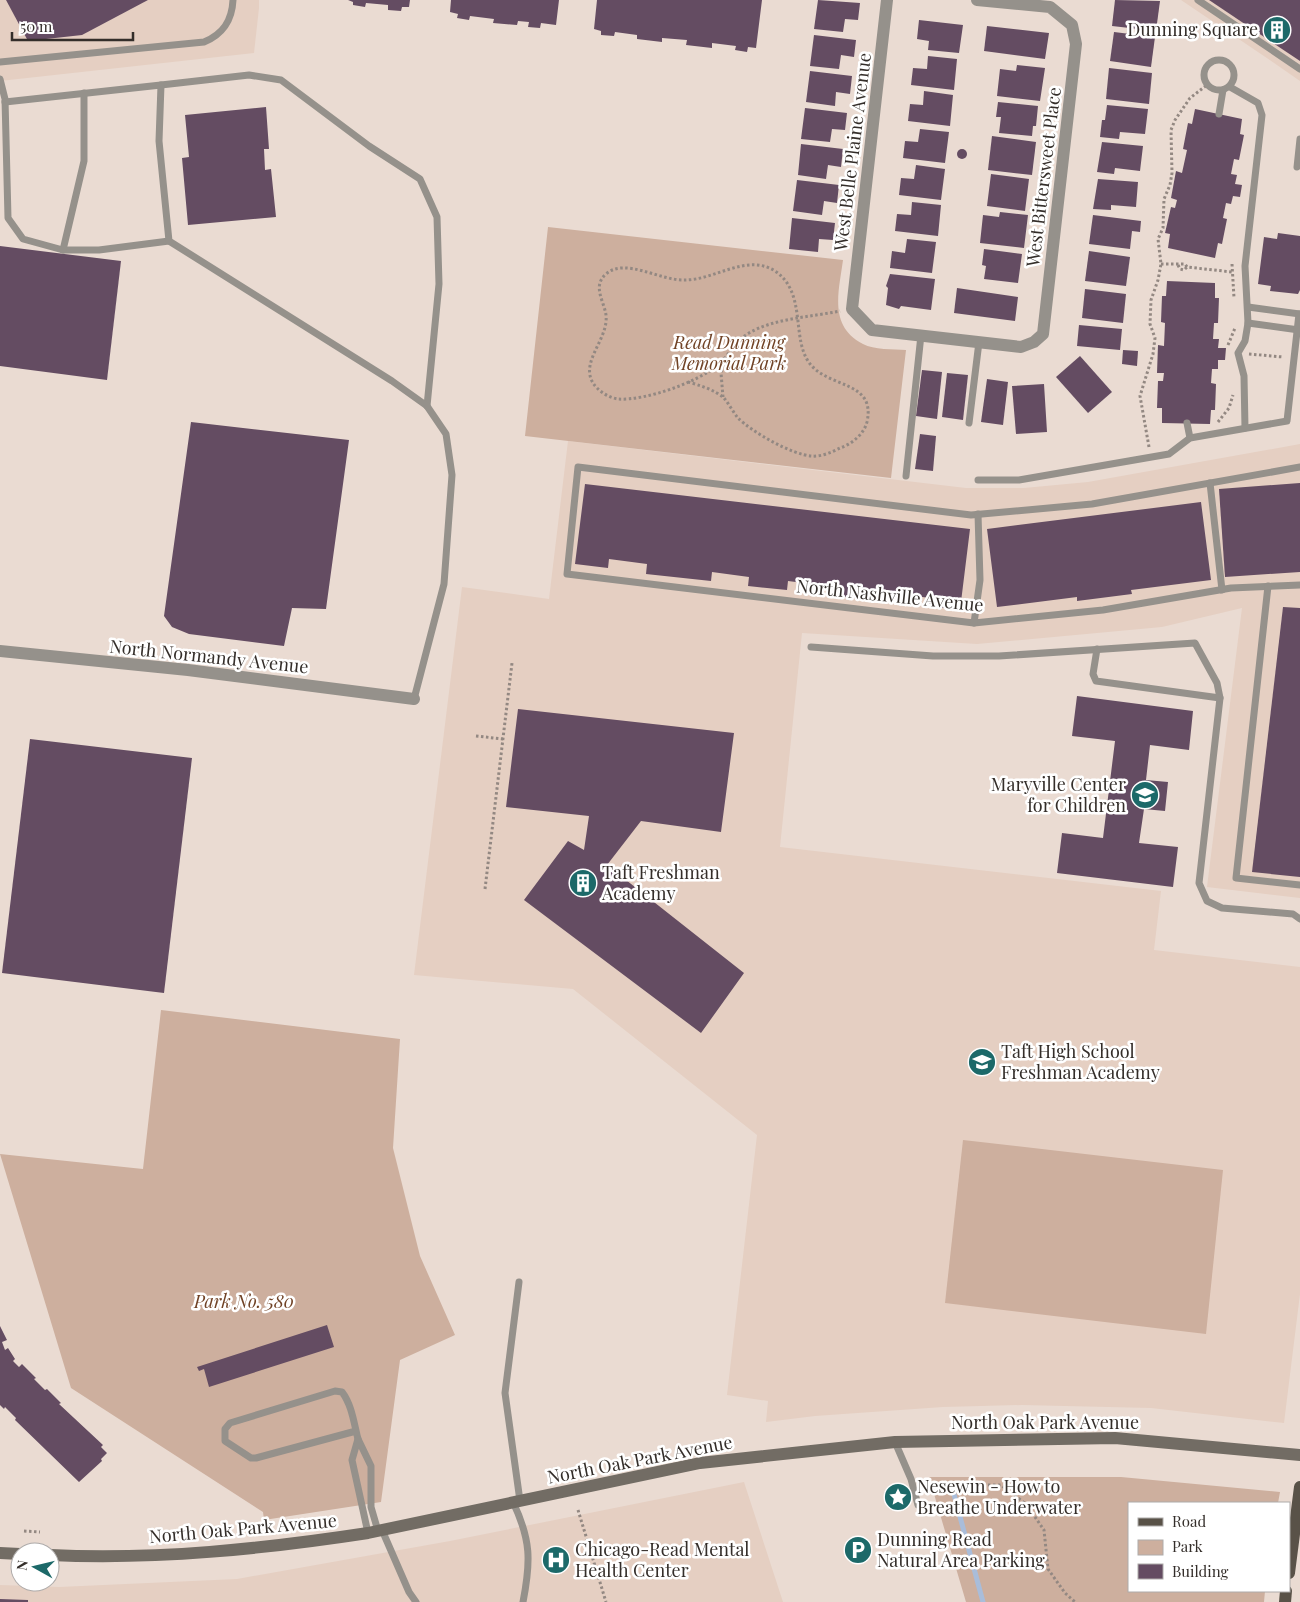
<svg xmlns="http://www.w3.org/2000/svg" width="1300" height="1602" viewBox="0 0 1300 1602" font-family="'Playfair Display',serif">
	<rect width="100%" height="100%" fill="#eadbd2"/>
	<!-- built -->
	<g fill="#e5cfc2">
		<path d="M0,0H259V8L254,53L0,81Z"/>
		<path d="M1181,0H1300V81L1277,65Z"/>
		<path d="M568,441L966,488H1024L1088,482L1300,444V898L1207,887L1242,608L1162,627L977,644L802,633L780,847L1161,891L1154,950L1300,967V1294L1284,1423L1151,1408L1022,1405L943,1407L815,1416L766,1422L768,1401L727,1395L757,1135L573,989L414,975L462,587L549,599Z"/>
		<path d="M744,1482L783,1602H0V1585L59,1587L237,1579L450,1541Z"/>
	</g>
	<!-- green -->
	<g fill="#cdaf9e">
		<path d="M548,227L843,260C839,291 828,326 863,344C874,350 893,349 906,350L891,478L525,436Z"/>
		<path d="M161,1010L400,1039L393,1148L420,1256L455,1335L400,1360L381,1502L264,1520L263,1512L71,1388L0,1154L143,1169Z"/>
		<path d="M963,1140L1223,1170L1206,1334L945,1303Z"/>
		<path d="M929,1477H1121L1280,1492L1278,1503H1129V1591H1265L1264,1602H966Z"/>
	</g>
	<g fill="none" stroke-linecap="round" stroke-linejoin="round">
		<!-- stream -->
		<path stroke="#a9bdda" stroke-width="5" d="M952,1487L983,1602"/>
	</g>
	<!-- building -->
	<g fill="#644c62">
		<path d="M6,0H148L82,35L28,41Z"/>
		<path d="M348,0H410L409,7H402L401,11L388,10V5L366,3L365,7L353,5V2Z"/>
		<path d="M451,0H559L556,25L541,23L540,28L528,27L529,22L518,21L517,25L493,23L494,19L470,16L469,20L457,18L458,14L450,12Z"/>
		<path d="M597,0H762L756,48L748,47L747,52L735,50L736,46L712,43V48L686,45L687,40L662,38V42L637,39V35L615,32L614,36L601,35V31L594,29Z"/>
		<path d="M818,0L860,3L858,20L845,19L843,32L814,29Z"/>
		<path d="M1115,0L1160,1L1156,31L1112,26Z"/>
		<path d="M1209,0H1300V61Z"/>
		<path d="M919,20L963,25L959,53L928,50L929,41L917,39Z"/>
		<path d="M987,26L1049,33L1045,59L984,51Z"/>
		<path d="M1114,32L1155,37L1151,67L1110,61Z"/>
		<path d="M814,35L856,40L854,57L841,55L839,69L810,66Z"/>
		<path d="M928,56L957,59L954,90L911,85L913,68L927,69Z"/>
		<path d="M1017,65L1045,68L1040,101L997,96L1000,69L1016,71Z"/>
		<path d="M1109,68L1152,73L1149,104L1106,99Z"/>
		<path d="M810,71L852,76L850,94L836,92L835,106L806,102Z"/>
		<path d="M924,91L953,95L950,126L908,121L910,104L923,105Z"/>
		<path d="M998,102L1038,106L1036,126H1033L1032,136L999,133L1001,117H996Z"/>
		<path d="M1107,105L1148,109L1145,134L1120,132L1119,139L1100,137L1102,120H1105Z"/>
		<path d="M266,107L269,149H264L265,170L271,169L276,217L188,225L182,158L189,157L185,115Z"/>
		<path d="M805,108L847,113L845,130L832,129L830,142L801,139Z"/>
		<path d="M1195,109L1242,119L1240,134L1244,135L1239,160L1234,159L1231,174L1237,175L1235,184L1242,185L1240,197L1233,196L1231,204L1226,203L1223,218L1227,219L1222,244L1218,243L1215,258L1168,248L1170,234L1165,233L1171,207L1175,208L1177,200L1171,198L1176,171L1182,173L1187,150L1183,149L1188,123L1192,124Z"/>
		<path d="M920,129L949,132L945,163L903,158L905,141L918,142Z"/>
		<path d="M992,136L1036,142L1032,175L988,170Z"/>
		<path d="M1102,142L1143,146L1140,171L1115,168L1114,174L1097,172Z"/>
		<path d="M801,144L843,149L841,167L828,165L826,179L798,175Z"/>
		<circle cx="962" cy="154" r="5"/>
		<path d="M916,165L945,169L941,200L899,195L901,178L914,179Z"/>
		<path d="M991,174L1029,179L1025,211L987,206Z"/>
		<path d="M1098,179L1138,182L1136,207L1111,205V210L1093,209Z"/>
		<path d="M797,180L839,185L837,203L824,201L822,215L793,211Z"/>
		<path d="M912,202L941,205L938,236L895,231L897,214L911,215Z"/>
		<path d="M1000,212L1028,215L1024,248L980,243L983,215L999,217Z"/>
		<path d="M1093,215L1141,221L1140,232L1132,231L1130,249L1089,244Z"/>
		<path d="M792,218L835,223L833,240L819,239L818,252L789,249Z"/>
		<path d="M1278,233L1300,236V290L1298,294L1270,291L1271,286L1258,284L1264,237L1277,239Z"/>
		<path d="M907,239L936,242L932,273L890,268L892,251L905,253Z"/>
		<path d="M0,246L121,261L107,380L0,366Z"/>
		<path d="M984,249L1022,254L1018,283L984,279L986,266L982,265Z"/>
		<path d="M1089,251L1130,257L1126,286L1085,281Z"/>
		<path d="M890,274L935,279L931,310L901,306L899,309L886,305L888,288L886,286Z"/>
		<path d="M1167,281L1215,283V298H1219L1218,323H1214L1213,339H1219L1218,348H1226L1225,360H1218V369H1212L1211,383L1216,384L1215,410H1211L1210,424L1162,423V408H1157L1158,381H1163L1164,373H1157L1158,345L1164,346L1165,323L1161,322L1162,296H1166Z"/>
		<path d="M957,288L1018,297L1015,321L954,313Z"/>
		<path d="M1085,289L1126,294L1123,323L1082,318Z"/>
		<path d="M1079,325L1122,329L1120,350L1077,346Z"/>
		<path d="M1123,350L1138,351L1137,366L1122,364Z"/>
		<path d="M1080,356L1112,392L1088,413L1056,377Z"/>
		<path d="M922,370L942,372L937,419L916,416Z"/>
		<path d="M947,373L968,375L963,420L942,417Z"/>
		<path d="M987,379L1008,382L1003,425L981,422Z"/>
		<path d="M1044,384L1047,432L1016,434L1012,386Z"/>
		<path d="M191,422L349,440L326,609L292,608L284,646L189,634L172,627L164,616Z"/>
		<path d="M920,434L936,436L933,471L915,469Z"/>
		<path d="M1300,483V572L1225,577L1219,489Z"/>
		<path d="M585,484L970,529L960,610L928,606L930,598L891,593L890,602L826,595L827,586L788,581L787,590L748,586L749,577L712,572L711,581L646,574L647,564L609,559L608,568L575,564Z"/>
		<path d="M1201,502L1211,580L1131,590L1132,594L1077,601V597L997,607L987,529Z"/>
		<path d="M1283,607L1300,608V877L1252,872Z"/>
		<path d="M1077,696L1193,711L1189,750L1150,745L1146,780L1168,782L1165,811L1144,809L1139,843L1178,847L1173,887L1057,873L1062,833L1103,838L1115,741L1072,736Z"/>
		<path d="M518,709L734,733L721,832L641,821L607,865L744,973L701,1033L524,900L568,841L584,850L589,816L506,807Z"/>
		<path d="M30,739L192,758L164,993L2,973Z"/>
		<path d="M327,1325L334,1347L209,1387L204,1369L199,1371L197,1367Z"/>
		<path d="M0,1326L7,1340L2,1342L5,1350L8,1348L15,1359L13,1361L19,1367L22,1364L36,1378L34,1379L45,1390L47,1389L61,1403L59,1404L103,1445L101,1447L107,1453L101,1459L102,1461L79,1482L15,1420L16,1418L5,1407L4,1409L0,1405Z"/>
		<path d="M0,1599L28,1600V1602H0Z"/>
	</g>
	<g fill="none" stroke-linecap="round" stroke-linejoin="round">
		<!-- path -->
		<g stroke="#938882" stroke-width="3" stroke-dasharray="2.5 2.5" stroke-linecap="butt">
			<path d="M1161,264H1185L1187,267L1232,272"/>
			<path d="M1232,264L1234,298"/>
			<path d="M1178,265L1180,269L1184,270L1187,267"/>
			<path d="M1228,345L1235,328"/>
			<path d="M1249,354L1283,357"/>
			<path d="M688,382C699,385 715,390 724,398C729,404 733,412 738,418C752,432 792,455 812,456C821,457 832,452 840,448C852,444 864,434 867,422C876,381 830,388 811,365C790,341 808,293 775,271C747,253 715,280 685,280C660,281 625,257 606,274C592,286 604,301 606,315C609,341 575,365 597,388C602,393 610,398 618,399C645,401 699,382 719,364C731,353 734,342 749,333C775,318 811,317 840,311"/>
			<path d="M723,397L721,373L724,359"/>
			<path d="M1218,422L1229,408L1233,395"/>
			<path d="M1149,447L1140,396L1153,354L1155,338L1150,324L1151,300L1158,280L1161,264L1158,239L1163,228L1164,199L1170,185L1172,173L1171,130L1175,120L1190,98L1207,85"/>
			<path d="M476,736L503,739"/>
			<path d="M485,889L512,663"/>
			<path d="M923,1485H1001L1026,1504L1044,1530L1048,1569L1065,1593L1075,1602"/>
			<path d="M578,1510L606,1602"/>
			<path d="M24,1531L40,1532"/>
		</g>
		<!-- lane -->
		<g stroke="#95918b" stroke-width="7">
			<path d="M1198,0L1300,69"/>
			<circle cx="1219" cy="75" r="15"/>
			<path d="M0,62L204,42C223,34 232,21 233,0"/>
			<path d="M0,79L5,99L8,218L23,239L63,250H99L169,241"/>
			<path d="M161,85L249,75L281,80L369,146L420,179L437,217L439,284L427,406"/>
			<path d="M1230,87L1258,103L1262,115L1245,266L1248,323L1245,341L1238,353L1244,376L1245,428"/>
			<path d="M5,102L161,85L159,141L169,241L392,381L427,406L446,434L452,475L444,584L414,699"/>
			<path d="M1219,114L1223,90"/>
			<path d="M1297,167L1300,139"/>
			<path d="M63,250L84,161V93"/>
			<path d="M1248,307L1300,314"/>
			<path d="M1248,323L1299,330"/>
			<path d="M969,423L979,342"/>
			<path d="M1187,423L1190,438"/>
			<path d="M1300,467L1092,504L971,515L578,467L567,574L974,623L1103,610L1231,588L1300,585"/>
			<path d="M906,476L921,335"/>
			<path d="M978,480H1019L1169,454L1190,438L1287,421L1299,314"/>
			<path d="M1210,483L1222,590"/>
			<path d="M1268,586L1236,878L1300,885"/>
			<path d="M974,623L980,580L978,514"/>
			<path d="M811,647L933,656H999L1195,643L1217,683L1220,698L1199,883L1207,901L1222,908L1293,914L1300,919"/>
			<path d="M1097,649L1093,674L1096,681L1220,698"/>
			<path d="M519,1282L505,1393L520,1501"/>
			<path d="M356,1431L256,1458H251L225,1441V1429L230,1423L335,1391L342,1392C352,1405 354,1424 358,1439"/>
			<path d="M895,1442L911,1479L918,1505"/>
			<path d="M513,1502C531,1540 531,1561 523,1602"/>
			<path d="M382,1530L409,1592L416,1602"/>
			<path d="M368,1533L352,1460L358,1439L371,1466V1507L378,1531"/>
		</g>
		<!-- street -->
		<g stroke="#95918b" stroke-width="12">
			<path d="M887,0L852,309L872,330L1021,347L1034,342L1043,334L1076,44L1072,25L1050,7L977,0"/>
			<path d="M0,651L188,670L414,699"/>
		</g>
		<!-- secondary -->
		<g stroke="#726c64" stroke-width="12">
			<path d="M0,1553L20,1554"/>
			<path d="M50,1555C157,1560 263,1549 368,1533L700,1463L895,1442L1115,1438L1300,1455"/>
		</g>
		<!-- primary -->
		<g stroke="#595248" stroke-width="12">
			<path d="M1289,1573L1300,1487"/>
			<path d="M1285,1602L1286,1591"/>
		</g>
	</g>
	<!-- icons -->
	<defs>
		<symbol id="building-disc" viewBox="-11 -11 22 22"><circle r="9.5" fill="#1c6969" stroke="#fff"/><path d="M-4-6H4V6H1V3H-1V6H-4ZM-2.5-4.3h1.7v1.8h-1.7ZM.8-4.3h1.7v1.8H.8ZM-2.5-1h1.7V.8h-1.7ZM.8-1h1.7V.8H.8Z" fill="#fff"/></symbol>
		<symbol id="school-disc" viewBox="-11 -11 22 22"><circle r="9.5" fill="#1c6969" stroke="#fff"/><path d="M0-5L7-2L0 1L-7-2ZM-4 1L0 2.5L4 1V4Q0 6-4 4Z" fill="#fff"/></symbol>
		<symbol id="sight-disc" viewBox="-11 -11 22 22"><circle r="9.5" fill="#1c6969" stroke="#fff"/><path d="M0-6L1.8-2.2L6-1.7L2.9 1.2L3.7 5.4L0 3.3L-3.7 5.4L-2.9 1.2L-6-1.7L-1.8-2.2Z" fill="#fff"/></symbol>
		<symbol id="parking-disc" viewBox="-11 -11 22 22"><circle r="9.5" fill="#1c6969" stroke="#fff"/><path d="M-3.5-5.5H1a3.5 3.5 0 0 1 0 7H-1V5.5H-3.5ZM-1-3.4V-.6H.8a1.4 1.4 0 0 0 0-2.8Z" fill="#fff"/></symbol>
		<symbol id="hospital-disc" viewBox="-11 -11 22 22"><circle r="9.5" fill="#1c6969" stroke="#fff"/><path d="M-5-5h3v3.5h4V-5h3V5h-3V1.5h-4V5h-3Z" fill="#fff"/></symbol>
	</defs>
	<g fill-rule="evenodd">
		<use href="#building-disc" x="1261" y="14" width="32" height="32"/>
		<use href="#school-disc" x="1129" y="779" width="32" height="32"/>
		<use href="#building-disc" x="567" y="867" width="32" height="32"/>
		<use href="#school-disc" x="966" y="1046" width="32" height="32"/>
		<use href="#sight-disc" x="882" y="1481" width="32" height="32"/>
		<use href="#parking-disc" x="842" y="1534" width="32" height="32"/>
		<use href="#hospital-disc" x="540" y="1544" width="32" height="32"/>
	</g>
	<g text-anchor="middle" stroke-width="5" stroke-linejoin="round" paint-order="stroke">
		<!-- poi labels -->
		<g font-size="18" fill="#342e2a" stroke="#fff" text-anchor="start">
			<text x="1258" y="36" text-anchor="end">Dunning Square</text>
			<text x="1126" y="791" text-anchor="end">Maryville Center<tspan x="1126" dy="21">for Children</tspan></text>
			<text x="602" y="879">Taft Freshman<tspan x="602" dy="21">Academy</tspan></text>
			<text x="1001" y="1058">Taft High School<tspan x="1001" dy="21">Freshman Academy</tspan></text>
			<text x="917" y="1493">Nesewin - How to<tspan x="917" dy="21">Breathe Underwater</tspan></text>
			<text x="877" y="1546">Dunning Read<tspan x="877" dy="21">Natural Area Parking</tspan></text>
			<text x="575" y="1556">Chicago-Read Mental<tspan x="575" dy="21">Health Center</tspan></text>
		</g>
		<!-- street labels -->
		<g font-size="18" fill="#342e2a" stroke="#fff">
			<text transform="translate(853 152) rotate(-83)" y="6">West Belle Plaine Avenue</text>
			<text transform="translate(1044 177) rotate(-83)" y="6">West Bittersweet Place</text>
			<text transform="translate(890 596) rotate(6)" y="6">North Nashville Avenue</text>
			<text transform="translate(209 657) rotate(6)" y="6">North Normandy Avenue</text>
			<text x="1045" y="1429">North Oak Park Avenue</text>
			<text transform="translate(640 1460) rotate(-11)" y="6">North Oak Park Avenue</text>
			<text transform="translate(243 1529) rotate(-5)" y="6">North Oak Park Avenue</text>
		</g>
		<!-- park labels -->
		<g font-size="18" font-style="italic" fill="#704225" stroke="#fff">
			<text x="729" y="349">Read Dunning<tspan x="729" dy="21">Memorial Park</tspan></text>
			<text x="244" y="1308">Park No. 580</text>
		</g>
	</g>
	<!-- legend -->
	<rect x="1128" y="1502" width="162" height="90" fill="#ffffff" stroke="#aeabaa"/>
	<rect x="1138" y="1518" width="25" height="8" fill="#595248" stroke="#aeabaa"/>
	<text x="1172" y="1527" font-size="15" fill="#342e2a">Road</text>
	<rect x="1138" y="1540" width="25" height="15" fill="#cdaf9e" stroke="#aeabaa"/>
	<text x="1172" y="1552" font-size="15" fill="#342e2a">Park</text>
	<rect x="1138" y="1564" width="25" height="15" fill="#644c62" stroke="#aeabaa"/>
	<text x="1172" y="1577" font-size="15" fill="#342e2a">Building</text>
	<!-- north arrow -->
	<g transform="translate(35 1567) rotate(278)"><circle r="24" fill="#ffffff" stroke="#aeabaa"/>
	<path d="M0-4L9 19L0 12L-9 19Z" fill="#1c6969"/>
	<text y="-8" font-size="14" font-weight="bold" text-anchor="middle" fill="#342e2a">N</text>
	</g>
	<!-- scale -->
	<path d="M12 32v8h121v-8" fill="none" stroke="#342e2a" stroke-width="2.5"/>
	<text x="20" y="32" font-size="15" fill="#342e2a" stroke="#ffffff" stroke-width="4" paint-order="stroke">50 m</text>
</svg>
